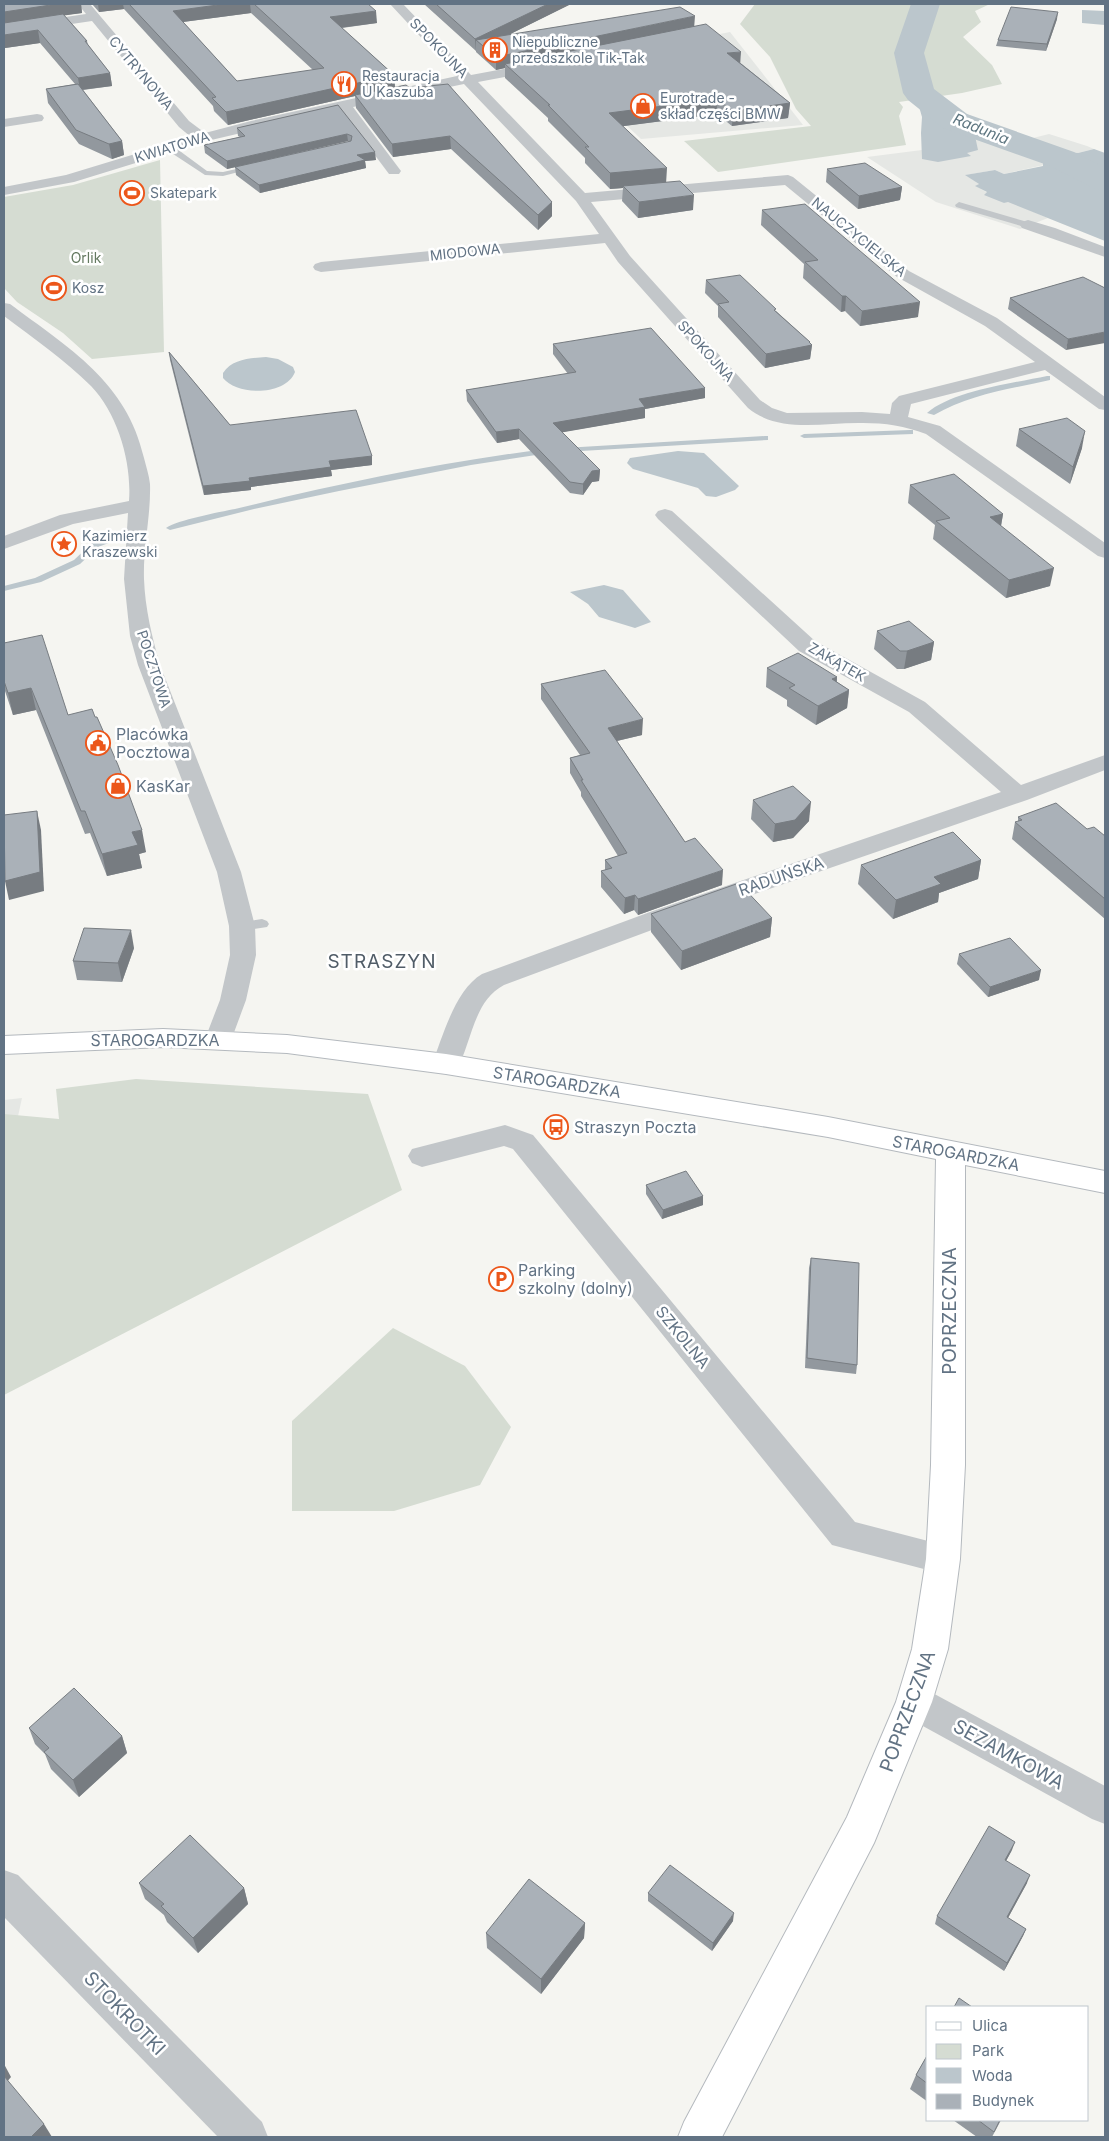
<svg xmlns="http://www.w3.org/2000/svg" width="1109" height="2141" viewBox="0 0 1109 2141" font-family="Inter,sans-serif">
	<rect width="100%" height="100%" fill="#f5f5f1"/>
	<!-- built -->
	<g fill="#e5e7e4">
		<path d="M730,32L803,125L641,139L563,65Z"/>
		<path d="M1049,134L1087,146L1094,149L1078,153L1065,152L1044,165L1004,174L995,170L966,175L979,184L976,186L1004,203L1008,201L1048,218L1020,229L936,202L867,157L922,150V159L967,153L974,136L1035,157L1058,149L1029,139Z"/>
		<path d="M22,1098L4,1180V1100Z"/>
	</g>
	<!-- green -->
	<g fill="#d5dcd2">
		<path d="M755,4H990L975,11L981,22L963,37L992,65L1002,84L962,93L899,102L903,107L899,116L906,145L718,172L684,141L811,126L796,109L770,57L740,24Z"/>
		<path d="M160,160L164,352L92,359L63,333L17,302L4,288V197L73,185Z"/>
		<path d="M136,1079L368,1094L402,1190L4,1395V1114L59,1119L56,1089Z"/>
		<path d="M393,1328L465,1366L511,1427L480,1485L394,1511H292V1421Z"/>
	</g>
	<!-- water -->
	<g fill="#bbc6cc">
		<path d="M1082,10L1105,11V25L1082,23Z"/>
		<path d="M910,84H926C968,124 1007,130 1059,149L1035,157L975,136L978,150L967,153L971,156L938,162L922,159L921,133L922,117L918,103L911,93Z"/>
		<path d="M1094,149L1105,153V241L1008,202L1004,203L984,195L987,192L975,186L979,184L965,175L995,170L1004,174L1043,166V159L1065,152L1078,153Z"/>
		<path d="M266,357L278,359L293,367L295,372C286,396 237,396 223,378V373C232,359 250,358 266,357Z"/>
		<path d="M678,451L704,453L739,486L735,490L716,497L706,496L698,488L633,469L627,463L630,458Z"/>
		<path d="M604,585L623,590L651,622L635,628L599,617L588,604L570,592Z"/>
	</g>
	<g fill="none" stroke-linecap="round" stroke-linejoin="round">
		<!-- stream -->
		<g fill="#bbc6cc" fill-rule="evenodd">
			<path d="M1047,376H1050V380C1010,389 970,394 934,415L927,413C952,391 1014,383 1047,376Z"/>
			<path d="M910,430H913V434L804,438L800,436L804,434Z"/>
			<path d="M765,436H768V440L564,452L560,450L564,448Z"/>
			<path d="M546,449H549V453L471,465L339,491L254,509L170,530L166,528C177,520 220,512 235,509C337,484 442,462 546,449Z"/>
			<path d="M111,537L115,539L114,541L98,547L80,564L41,582L4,591V586L35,578L74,560L92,543Z"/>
		</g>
		<!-- river -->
		<path fill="#bbc6cc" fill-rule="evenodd" d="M911,4H940L924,53L934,89L967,114L1074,152L1105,168V191L1093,188L1050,166L943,128L908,100L903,93L894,53Z"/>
		<defs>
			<path id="secondary" d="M163,1029L287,1035L446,1054L828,1117L1105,1171V1193L965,1165V1465L960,1559L948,1649L932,1702L874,1843L722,2137H678L684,2122L847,1817L896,1702L912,1649L926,1559L931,1465L936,1159L828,1137L446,1074L287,1053L163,1047L4,1054V1036Z"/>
		</defs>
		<!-- secondary casing -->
		<use href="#secondary" stroke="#b4b9be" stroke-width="2"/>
		<!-- lane -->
		<g fill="#c2c6c9" fill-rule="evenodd">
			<path d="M167,146H173L207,171L223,172L254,165L258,167L223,176L205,175L167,150Z"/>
			<path d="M959,202L1031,223L1032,225L1028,228L956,207L955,205Z"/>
			<path d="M262,919L267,921L269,924L267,927L242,931L237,929L235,926L237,923Z"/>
		</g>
		<!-- street -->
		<g fill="#c2c6c9" fill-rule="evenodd">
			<path d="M78,4H90L189,121L205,133L251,121L457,76L390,4H403L471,75L542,62L547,63L549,66L547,69L478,82L585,193L788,175L793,177L909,271L997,318L1105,397V410L1099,409L1045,370L911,404L908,417L940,426L1105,543V558L1098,556L926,434C905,426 885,423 863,423C825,422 779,434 748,408L618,262L605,243L321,272L315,270L313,267L315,264L321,262L599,234L576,201L464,84L353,107L401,171L399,174H389L344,114L339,110L207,141L74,182L4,195V187L66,175L191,137L179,127L92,21L4,34V26L86,14ZM785,185L897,277L985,326L1035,362L899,396L892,403L890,414L862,412L787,413L772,408L760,400L630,256L591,202Z"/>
			<path d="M37,114L42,115L44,118L42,121L4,127V119Z"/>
			<path d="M1028,220L1055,228L1105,247V257L1022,228L1020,225L1022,222Z"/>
			<path d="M4,303L10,304C69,348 127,382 144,458C146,466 149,475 150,484C151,515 143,547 144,579C145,608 152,637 160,665L241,872L255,926L256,955L246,1000L229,1046L219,1048L209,1046L205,1039L220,1000L230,955L229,926L217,872L138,665L130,636L124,579L128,513L73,524L4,549V536L60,515L129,501C132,463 118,414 91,386C65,360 33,338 4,316Z"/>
			<path d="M665,509L672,511L815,641L925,702L1021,785L1105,755V770L1027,800L668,924L504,985C473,1001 472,1043 456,1071L446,1074L436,1071L432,1064C443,1036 455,990 482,974L650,912L1001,792L909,712L799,651L658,519L655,515L658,511Z"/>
			<path d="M505,1125L533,1135L855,1522L955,1548L960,1559L955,1570L943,1574L832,1545L513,1149L504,1146L422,1167L412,1163L408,1156L412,1149Z"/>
			<path d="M914,1685L927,1690L1105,1786V1824L1092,1819L901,1714L896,1702L901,1690Z"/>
			<path d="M4,1870L18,1875L262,2122L268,2137H218L4,1917Z"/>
		</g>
		<!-- secondary -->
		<use href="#secondary" fill="#fff" fill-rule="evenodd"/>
	</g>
	<!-- wall -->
	<g fill="#92989e" fill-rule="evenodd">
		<path d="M4,4H81L82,13L64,15L87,41L88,45L110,73L112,86L83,90L122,141L124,155L112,159L79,144L48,103L46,89L75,84L40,43L5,48L4,46Z"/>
		<path d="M92,4H368L377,23L342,28L394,75L395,87L552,202V216L538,230L451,149L393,157L356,108L355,96L228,125L214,111L213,106L124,9L99,12ZM251,13L313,70L237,81L183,22Z"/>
		<path d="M424,4H571L510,34L695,26L790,103L788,118L732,126L717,114L623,126L666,182L693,210L638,218L622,201L623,188L610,189L585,163V158L548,121V118L505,78V68L496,70L476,52V51Z"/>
		<path d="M1057,19L1046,51L996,46L998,40Z"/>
		<path d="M338,105L376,160L365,161L366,168L260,193L236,175L235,167L349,142L348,141L227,169L205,153L204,145L240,137L238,136L237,128Z"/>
		<path d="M827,169L902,187L900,200L858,209L826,182Z"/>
		<path d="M762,210L918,317L860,326L845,311L841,312L803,278L804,264L761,225Z"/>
		<path d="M1083,277L1066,350L1008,309L1010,298Z"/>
		<path d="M706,280L776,311L810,342V344L812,345L810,359L765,368L718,317V306L705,293Z"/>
		<path d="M553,344L705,398L645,409V418L562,432L600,470L599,481L592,482L583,495L570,493L519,439L497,443L467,401L466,390L568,374L553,354Z"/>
		<path d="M169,352L230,425L372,456V465L331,470L332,476L251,487V490L204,495L170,360Z"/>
		<path d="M1019,429L1082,448L1070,484L1016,446Z"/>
		<path d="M910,485L1003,514L1001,526L1050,586L1006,598L933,539L935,525L908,503Z"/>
		<path d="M877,631L934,642L931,660L904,669H897L874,649Z"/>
		<path d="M4,643L68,715L146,852L139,854L142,868L107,876L90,833L85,834L36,710L13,715L4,688Z"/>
		<path d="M767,668L837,677V682L849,690L847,708L816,725L787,706V700L766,687Z"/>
		<path d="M541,684L642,735L617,741L685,842L722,885L638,915L634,910L624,914L601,887V871L605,870V860L618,856L581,796V792L570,773V758L580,755L541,699Z"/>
		<path d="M753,800L809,821L793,838L773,842L751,819Z"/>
		<path d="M1018,817L1087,829L1105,836V919L1012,839L1015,822H1018Z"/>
		<path d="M981,860L978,879L939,893L938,902L893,919L858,884L861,865Z"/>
		<path d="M651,914L772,918L770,937L681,970L651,932Z"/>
		<path d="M134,948L122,982L77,980L73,961Z"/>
		<path d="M959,954L1039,980L988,997L957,964Z"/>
		<path d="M646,1185L703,1196V1205L662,1219L646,1194Z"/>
		<path d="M811,1258L857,1365L856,1374L805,1368L809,1268Z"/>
		<path d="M29,1728L122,1736L127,1753L79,1797L51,1769L45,1754L35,1744Z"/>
		<path d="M1012,1850L1006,1861L1027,1883L1008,1918L1026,1929L1023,1936L1004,1971L935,1924L937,1916Z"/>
		<path d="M139,1883L244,1888L248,1904L198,1953L167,1922L164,1915L145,1899Z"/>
		<path d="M648,1893L733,1921L712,1951L648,1901Z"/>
		<path d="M585,1923L584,1938L541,1994L487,1948L486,1933Z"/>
		<path d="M928,2054V2102L910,2089L916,2075Z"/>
		<path d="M953,2120H1001L992,2137H977Z"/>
	</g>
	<!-- shaded-wall -->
	<g fill="#777c81">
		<path d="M57,4H81L82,13L4,24V12Z"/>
		<path d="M98,4H123L124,9L99,12Z"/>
		<path d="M225,4H250L251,13L175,23L173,11Z"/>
		<path d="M548,4H571L484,47L476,40V51L475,39Z"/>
		<path d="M376,11L377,23L331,29L330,17Z"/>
		<path d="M1058,12L1057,19L1046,51L1047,44Z"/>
		<path d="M695,16L694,29L505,64V68L496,70V57Z"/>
		<path d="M38,30L40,43L5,48L4,35Z"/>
		<path d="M741,52L740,66L727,53Z"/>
		<path d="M110,73L112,86L80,90L78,78Z"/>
		<path d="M394,75L395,88L355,95V96L228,125L226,112Z"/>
		<path d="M717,99V114L609,128V113Z"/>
		<path d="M790,103L788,118L732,126L733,111Z"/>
		<path d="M347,134L348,141L227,169V161Z"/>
		<path d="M450,136L451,149L393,157L392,144Z"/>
		<path d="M122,141L124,155L112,159L109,144Z"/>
		<path d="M375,152L376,160L365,161L366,168L260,193L259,185L357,155Z"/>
		<path d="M667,168L666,184L623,186V188L610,189V173Z"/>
		<path d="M902,187L900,200L858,209L859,196Z"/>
		<path d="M694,195L693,210L638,218L639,202Z"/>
		<path d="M552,202V216L538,230V215Z"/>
		<path d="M842,296H846L845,311L841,312Z"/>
		<path d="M920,302L918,317L860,326L862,311Z"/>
		<path d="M1105,332V343L1066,350L1068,339Z"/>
		<path d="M810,342V345H812L810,359L765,368L766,354Z"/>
		<path d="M705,388V398L645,409V418L553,434V423L639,399Z"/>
		<path d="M519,429V439L497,443L496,432Z"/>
		<path d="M1085,431L1082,448L1070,484L1073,467Z"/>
		<path d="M372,456V465L331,470L332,476L251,487V490L204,495L203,486L249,478L329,461Z"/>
		<path d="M600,470L599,481L592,482L583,495V484L592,471Z"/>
		<path d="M1003,514L1000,531L990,517Z"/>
		<path d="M1054,568L1050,586L1006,598L1009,580Z"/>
		<path d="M934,642L931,660L904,669L907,651Z"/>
		<path d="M837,677L835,695L832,679Z"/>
		<path d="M31,688L36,710L13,715L8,693Z"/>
		<path d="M849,690L847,708L816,725L818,706Z"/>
		<path d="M643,719L642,735L608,743V728Z"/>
		<path d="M811,802L809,821L793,838L773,842L775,824Z"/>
		<path d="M37,811L41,830L44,891L9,900L5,881Z"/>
		<path d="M142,830L146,852L139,854L142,868L107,876L102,854L132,832Z"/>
		<path d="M981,860L978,879L939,893L938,902L893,919L896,900L934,877Z"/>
		<path d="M723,870L722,885L638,915V899Z"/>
		<path d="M635,895L634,910L624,914L625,898Z"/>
		<path d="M772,918L770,937L681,970L682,951Z"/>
		<path d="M131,930L134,948L122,982L118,963Z"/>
		<path d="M1041,970L1039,980L988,997L990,987Z"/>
		<path d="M703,1196V1205L662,1219L663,1210Z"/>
		<path d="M122,1736L127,1753L79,1797L73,1780Z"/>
		<path d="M1015,1842L1012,1850L1002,1868L1005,1860Z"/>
		<path d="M1030,1875L1027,1883L1004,1925L1007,1917Z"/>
		<path d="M244,1888L248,1904L198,1953L193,1938Z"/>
		<path d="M734,1913L733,1921L712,1951L713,1943Z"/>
		<path d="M585,1923L584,1938L541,1994V1979Z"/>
		<path d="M1026,1929L1023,1936L1004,1971L1007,1963Z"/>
		<path d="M4,2064L11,2077L6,2083L4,2079Z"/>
		<path d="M44,2124L52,2137H31Z"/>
	</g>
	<!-- building -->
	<g fill="#aab1b8" stroke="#777c81">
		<path d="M4,4H57L4,12Z"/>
		<path d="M129,4H225L173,11L237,81L324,68L254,4H368L376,11L330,17L394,75L226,112L212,98L216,97Z"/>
		<path d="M436,4H548L475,39Z"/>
		<path d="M680,7L695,16L496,57L476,40Z"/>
		<path d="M1011,7L1058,12L1047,44L998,40Z"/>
		<path d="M63,14L87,41H85L110,73L78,78L38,30L4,35V23Z"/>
		<path d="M706,24L741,52L727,53L790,103L733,111L717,99L609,113L667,168L610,173L585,147H589L548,105H550L505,64Z"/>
		<path d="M78,84L122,141L109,144L76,130L46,89Z"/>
		<path d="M448,84L552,202L538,215L450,136L392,144L355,95L406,85L410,88Z"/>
		<path d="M338,105L375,152L357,155L365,160L259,185L235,167L351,141L352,136L347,134L227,161L204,145L245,136L237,128Z"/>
		<path d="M865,163L902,187L859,196L827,169Z"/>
		<path d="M680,181L694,195L639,202L623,186Z"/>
		<path d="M805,204L920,302L862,311L846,296H842L805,262L818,260L762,210Z"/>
		<path d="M740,275L776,309L774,310L810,342H809L812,345L766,354L718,304L729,302L706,280Z"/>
		<path d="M1083,277L1105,288V332L1068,339L1010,298Z"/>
		<path d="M651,328L705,388L639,399L645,407L553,423L600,470L592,471L583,484L570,482L519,429L496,432L466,390L576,372L553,344Z"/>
		<path d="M169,352L230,425L356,410L372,456L329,461L331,467L249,478L250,481L203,486Z"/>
		<path d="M1067,418L1085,431L1073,467L1019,429Z"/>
		<path d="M954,474L1003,514L990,517L1054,568L1009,580L936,521L950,518L910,485Z"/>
		<path d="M909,621L934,642L907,651H900L877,631Z"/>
		<path d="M42,635L68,715L92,709L95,717H97L118,765L142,830L132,832L138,845L102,854L85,811H81L31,688L8,693L4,681V643Z"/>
		<path d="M798,653L837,677L832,679L849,690L818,706L789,688L795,685L767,668Z"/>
		<path d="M605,670L643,719L608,728L685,842L695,838L723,870L638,899L635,895L625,898L601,871L612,868L605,860L627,853L581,780H583L570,758L590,753L541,684Z"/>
		<path d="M793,786L811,802L795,820L775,824L753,800Z"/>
		<path d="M1056,803L1087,829L1094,827L1105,836V899L1015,822L1022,820L1018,817Z"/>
		<path d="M37,811L40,872L5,881L4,815Z"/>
		<path d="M953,832L981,860L934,877L941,884L896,900L861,865Z"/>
		<path d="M739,883L772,918L682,951L651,914Z"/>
		<path d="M84,928L131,930L118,963L73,961Z"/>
		<path d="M1010,938L1041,970L990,987L959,954Z"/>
		<path d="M686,1171L703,1196L663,1210L646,1185Z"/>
		<path d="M811,1258L859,1263L857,1365L807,1358Z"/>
		<path d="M74,1688L122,1736L73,1780L44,1752L49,1748L29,1728Z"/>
		<path d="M989,1826L1015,1842L1005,1860L1030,1875L1007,1917L1026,1929L1007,1963L937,1916Z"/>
		<path d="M190,1835L244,1888L193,1938L161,1906L164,1904L139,1883Z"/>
		<path d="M670,1865L734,1913L713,1943L648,1893Z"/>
		<path d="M529,1879L585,1923L541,1979L486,1933Z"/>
		<path d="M959,1998L972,2007H954Z"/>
		<path d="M928,2054V2084L916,2075Z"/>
		<path d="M4,2076L44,2124L31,2137H4Z"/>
		<path d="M978,2120H1000L994,2132Z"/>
	</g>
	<!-- icons -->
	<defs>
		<symbol id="building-ring" viewBox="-11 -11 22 22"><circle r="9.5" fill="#fff" stroke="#ec561a" stroke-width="1.5"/><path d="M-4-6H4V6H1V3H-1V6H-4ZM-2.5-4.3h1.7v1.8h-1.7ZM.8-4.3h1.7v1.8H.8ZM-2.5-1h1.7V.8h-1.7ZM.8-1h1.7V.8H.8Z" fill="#ec561a"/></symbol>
		<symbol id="restaurant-ring" viewBox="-11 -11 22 22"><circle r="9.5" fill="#fff" stroke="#ec561a" stroke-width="1.5"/><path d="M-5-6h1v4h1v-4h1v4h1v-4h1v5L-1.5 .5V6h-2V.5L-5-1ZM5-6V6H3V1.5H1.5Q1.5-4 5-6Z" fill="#ec561a"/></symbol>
		<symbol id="shop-ring" viewBox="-11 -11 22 22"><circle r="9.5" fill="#fff" stroke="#ec561a" stroke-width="1.5"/><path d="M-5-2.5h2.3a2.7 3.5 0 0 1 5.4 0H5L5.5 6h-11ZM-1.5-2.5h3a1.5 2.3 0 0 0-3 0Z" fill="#ec561a"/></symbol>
		<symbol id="stadium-ring" viewBox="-11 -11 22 22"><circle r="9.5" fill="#fff" stroke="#ec561a" stroke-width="1.5"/><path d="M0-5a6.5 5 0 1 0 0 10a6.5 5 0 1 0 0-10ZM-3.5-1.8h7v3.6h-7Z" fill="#ec561a"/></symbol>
		<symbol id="sight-ring" viewBox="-11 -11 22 22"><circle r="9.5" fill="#fff" stroke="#ec561a" stroke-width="1.5"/><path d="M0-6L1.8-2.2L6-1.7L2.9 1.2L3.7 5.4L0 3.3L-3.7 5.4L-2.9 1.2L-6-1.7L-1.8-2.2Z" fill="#ec561a"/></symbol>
		<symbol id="civic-ring" viewBox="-11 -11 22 22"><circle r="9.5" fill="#fff" stroke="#ec561a" stroke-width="1.5"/><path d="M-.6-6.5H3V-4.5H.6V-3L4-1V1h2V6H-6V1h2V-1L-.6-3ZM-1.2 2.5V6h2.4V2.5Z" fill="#ec561a"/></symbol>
		<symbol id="bus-ring" viewBox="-11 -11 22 22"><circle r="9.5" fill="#fff" stroke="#ec561a" stroke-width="1.5"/><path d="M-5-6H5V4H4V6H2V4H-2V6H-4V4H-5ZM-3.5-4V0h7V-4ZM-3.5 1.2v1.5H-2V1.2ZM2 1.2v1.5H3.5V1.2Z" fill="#ec561a"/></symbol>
		<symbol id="parking-ring" viewBox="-11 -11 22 22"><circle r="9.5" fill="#fff" stroke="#ec561a" stroke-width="1.5"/><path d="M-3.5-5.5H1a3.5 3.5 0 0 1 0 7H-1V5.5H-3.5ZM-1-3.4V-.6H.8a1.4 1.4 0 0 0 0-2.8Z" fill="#ec561a"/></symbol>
	</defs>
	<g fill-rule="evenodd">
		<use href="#building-ring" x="481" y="36" width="28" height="28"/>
		<use href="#restaurant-ring" x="330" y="70" width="28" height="28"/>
		<use href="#shop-ring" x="629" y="92" width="28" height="28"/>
		<use href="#stadium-ring" x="118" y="179" width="28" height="28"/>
		<use href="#stadium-ring" x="40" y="274" width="28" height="28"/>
		<use href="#sight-ring" x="50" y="530" width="28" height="28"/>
		<use href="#civic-ring" x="84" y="729" width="28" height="28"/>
		<use href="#shop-ring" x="104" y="772" width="28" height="28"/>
		<use href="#bus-ring" x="542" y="1113" width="28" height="28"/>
		<use href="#parking-ring" x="487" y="1265" width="28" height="28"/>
	</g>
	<g text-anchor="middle" stroke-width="5" stroke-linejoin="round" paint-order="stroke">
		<!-- far-poi labels -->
		<g font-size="14" fill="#627384" stroke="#fff" text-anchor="start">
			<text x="512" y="47">Niepubliczne<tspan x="512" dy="16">przedszkole Tik-Tak</tspan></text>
			<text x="362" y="81">Restauracja<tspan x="362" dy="16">U Kaszuba</tspan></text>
			<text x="660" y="103">Eurotrade -<tspan x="660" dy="16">skład części BMW</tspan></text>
			<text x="150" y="198">Skatepark</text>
			<text x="72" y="293">Kosz</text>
			<text x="82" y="541">Kazimierz<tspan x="82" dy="16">Kraszewski</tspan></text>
		</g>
		<!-- far-street labels -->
		<g font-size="14" fill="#627384" stroke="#fff">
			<text transform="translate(439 48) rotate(46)" y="5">SPOKOJNA</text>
			<text transform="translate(141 73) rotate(50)" y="5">CYTRYNOWA</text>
			<text transform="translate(172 147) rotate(-17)" y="5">KWIATOWA</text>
			<text transform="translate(859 237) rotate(39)" y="5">NAUCZYCIELSKA</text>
			<text transform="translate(465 252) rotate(-6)" y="5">MIODOWA</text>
			<text transform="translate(706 351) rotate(48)" y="5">SPOKOJNA</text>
			<text transform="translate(837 662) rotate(30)" y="5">ZAKĄTEK</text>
			<text transform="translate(154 669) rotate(72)" y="5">POCZTOWA</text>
		</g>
		<!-- far-park labels -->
		<g font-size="14" fill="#657a61" stroke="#fff">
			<text x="86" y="263">Orlik</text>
		</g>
		<!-- far-water labels -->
		<g font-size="15" font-style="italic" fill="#5e7681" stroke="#fff">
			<text transform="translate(981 129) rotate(22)" y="5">Radunia</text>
		</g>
		<!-- poi labels -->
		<g font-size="16" fill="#627384" stroke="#fff" text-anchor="start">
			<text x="116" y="740">Placówka<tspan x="116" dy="18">Pocztowa</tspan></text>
			<text x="136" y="792">KasKar</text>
			<text x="574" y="1133">Straszyn Poczta</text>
			<text x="518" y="1276">Parking<tspan x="518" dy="18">szkolny (dolny)</tspan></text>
		</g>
		<!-- street labels -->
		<g font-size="16" fill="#627384" stroke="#fff">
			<text transform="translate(781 876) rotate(-19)" y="6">RADUŃSKA</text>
			<text x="155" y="1046">STAROGARDZKA</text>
			<text transform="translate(557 1082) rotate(9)" y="6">STAROGARDZKA</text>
			<text transform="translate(956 1153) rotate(11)" y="6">STAROGARDZKA</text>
			<text transform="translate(683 1337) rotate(51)" y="6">SZKOLNA</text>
		</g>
		<!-- quarter labels -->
		<g font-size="19" letter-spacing="1" fill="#515d68" stroke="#fff">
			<text x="382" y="968">STRASZYN</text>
		</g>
		<!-- near-street labels -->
		<g font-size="19" fill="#627384" stroke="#fff">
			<text transform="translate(949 1311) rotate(-90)" y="7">POPRZECZNA</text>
			<text transform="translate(907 1711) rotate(-70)" y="7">POPRZECZNA</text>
			<text transform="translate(1009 1754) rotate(29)" y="7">SEZAMKOWA</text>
			<text transform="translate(125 2013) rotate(46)" y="7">STOKROTKI</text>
		</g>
	</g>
	<!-- border -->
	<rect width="1109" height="2141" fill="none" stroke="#627384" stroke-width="10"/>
	<!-- legend -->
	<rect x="926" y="2006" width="162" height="115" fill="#ffffff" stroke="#c0c7ce"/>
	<rect x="936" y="2022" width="25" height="8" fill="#ffffff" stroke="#c0c7ce"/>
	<text x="972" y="2031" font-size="15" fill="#627384">Ulica</text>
	<rect x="936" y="2044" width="25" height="15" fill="#d5dcd2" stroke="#c0c7ce"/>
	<text x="972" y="2056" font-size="15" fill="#627384">Park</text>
	<rect x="936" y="2068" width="25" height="15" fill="#bbc6cc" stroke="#c0c7ce"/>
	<text x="972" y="2081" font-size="15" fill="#627384">Woda</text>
	<rect x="936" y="2094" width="25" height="15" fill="#aab1b8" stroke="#c0c7ce"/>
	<text x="972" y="2106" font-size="15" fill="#627384">Budynek</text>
</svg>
